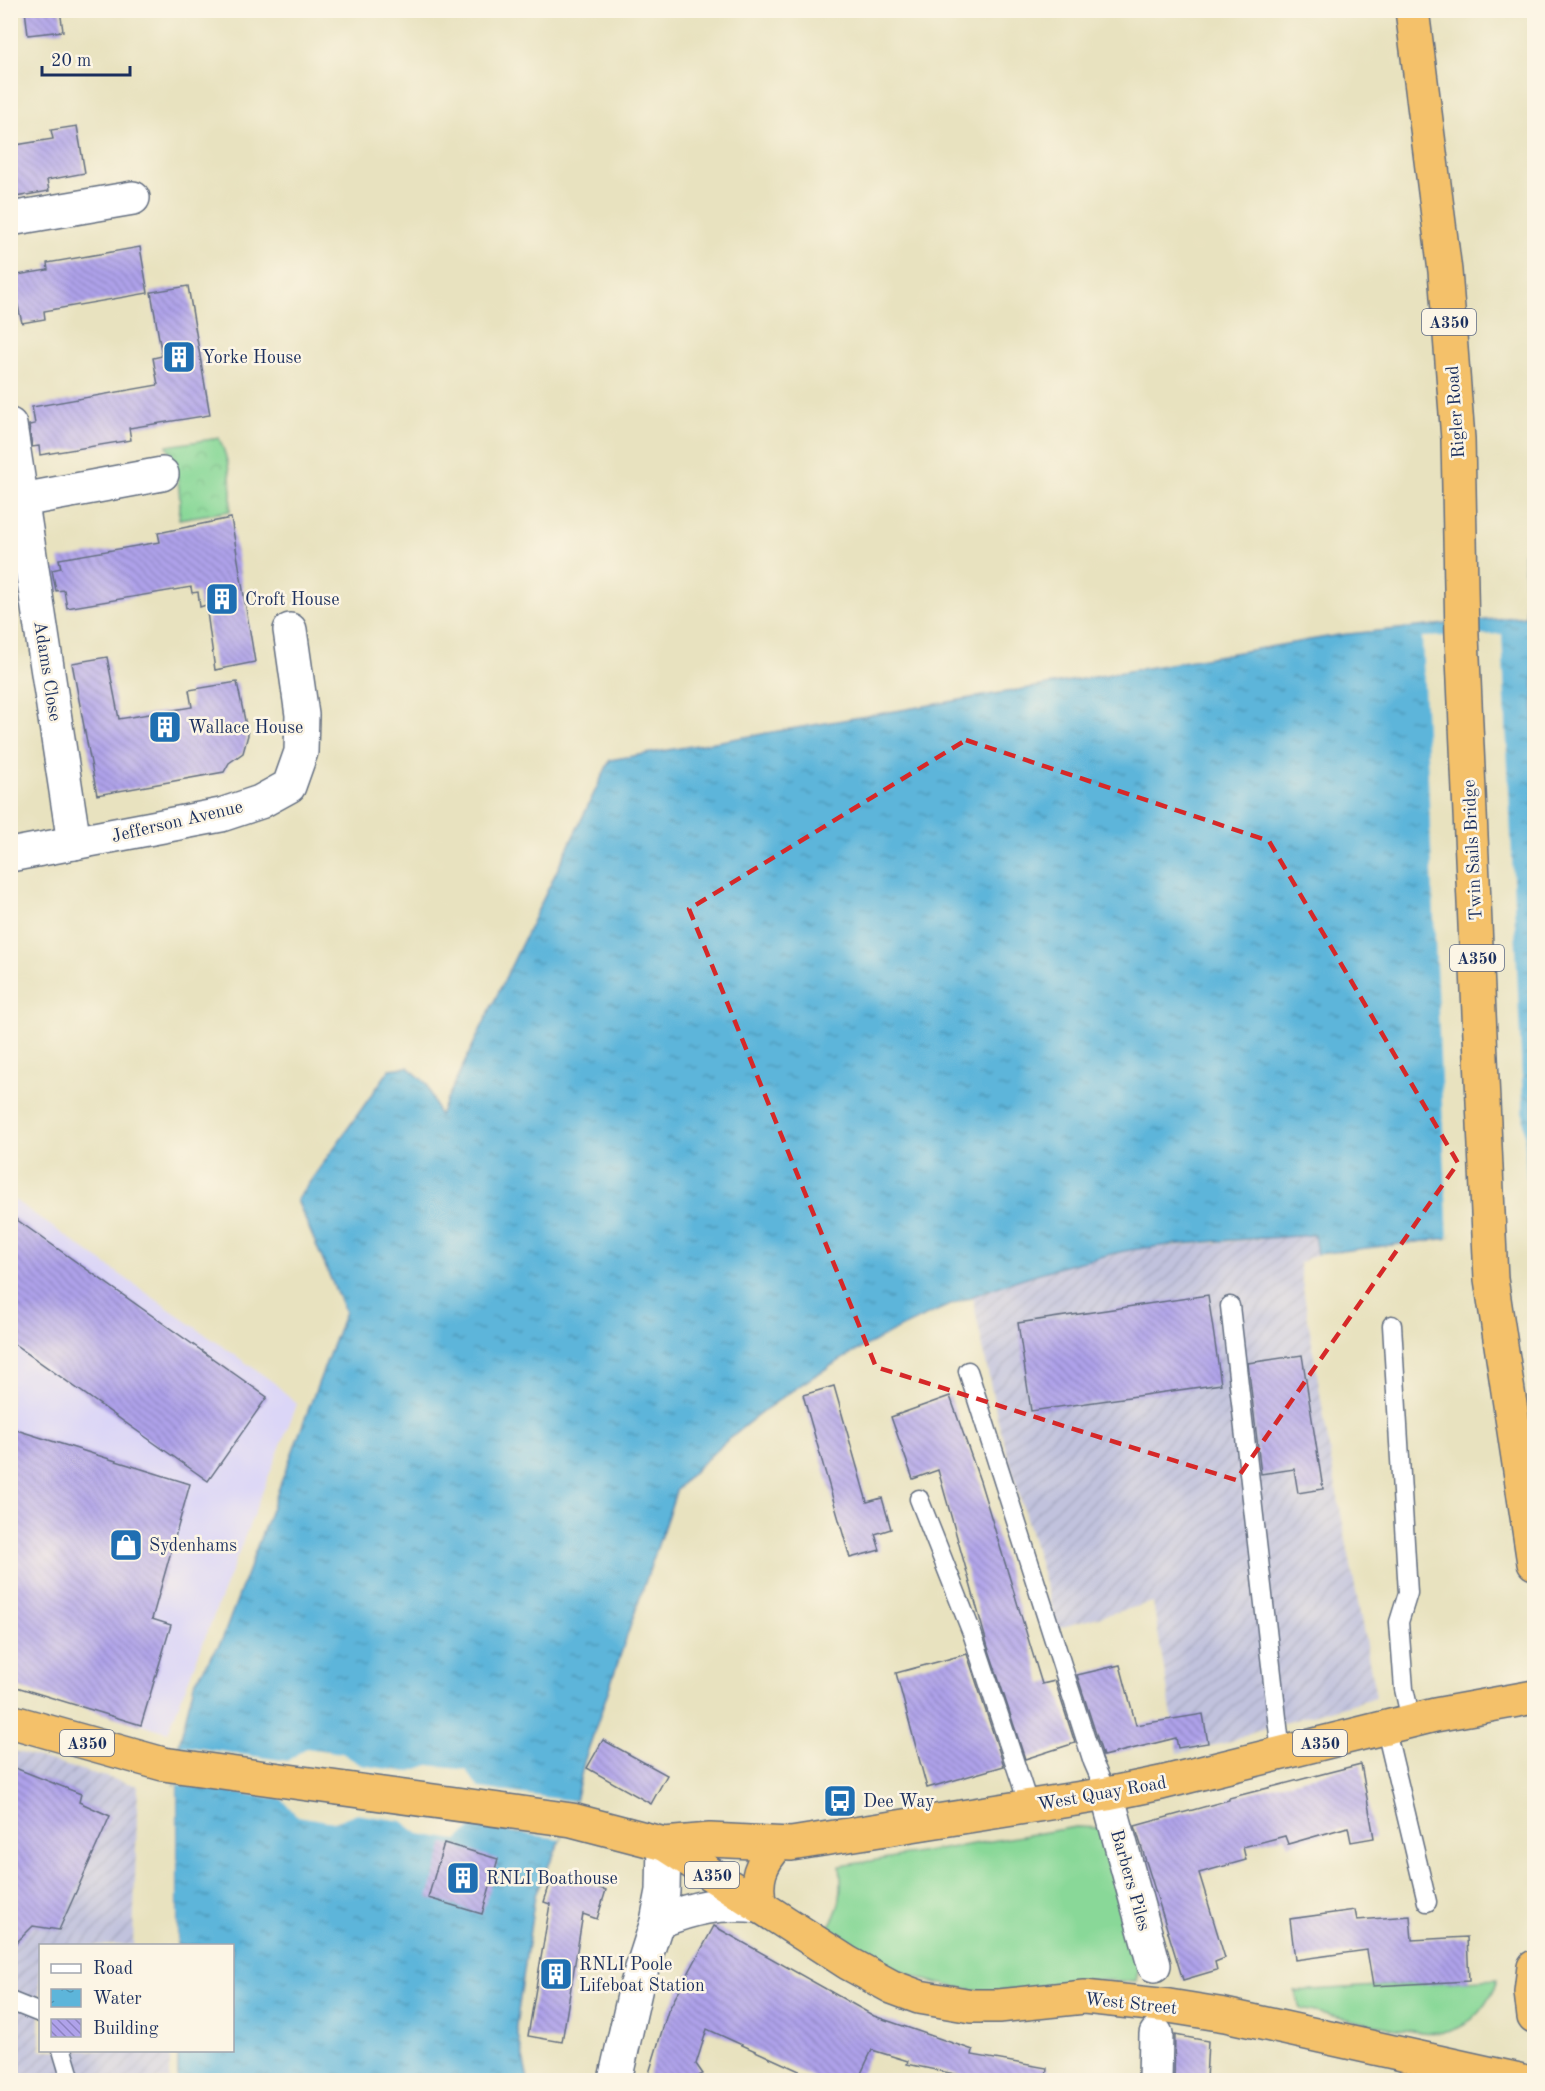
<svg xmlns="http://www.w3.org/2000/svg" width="1545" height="2091" viewBox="0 0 1545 2091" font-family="'Old Standard TT',serif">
	<defs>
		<pattern id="industrial-furrows" width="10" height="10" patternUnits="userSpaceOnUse" patternTransform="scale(1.5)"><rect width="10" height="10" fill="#c1c2dd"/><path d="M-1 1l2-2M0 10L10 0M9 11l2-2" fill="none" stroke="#a5a7c0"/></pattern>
		<pattern id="park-crowns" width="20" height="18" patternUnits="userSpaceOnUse" patternTransform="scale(1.5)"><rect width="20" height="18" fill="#89d898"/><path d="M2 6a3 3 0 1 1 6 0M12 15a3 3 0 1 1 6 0" fill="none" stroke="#76ba85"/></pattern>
		<pattern id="water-ripples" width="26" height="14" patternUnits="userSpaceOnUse" patternTransform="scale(1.5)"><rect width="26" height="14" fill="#5db5da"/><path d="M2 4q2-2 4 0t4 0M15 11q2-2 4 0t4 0" fill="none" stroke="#4c94b4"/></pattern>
		<pattern id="building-back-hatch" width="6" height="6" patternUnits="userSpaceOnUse" patternTransform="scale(1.5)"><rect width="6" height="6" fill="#afa2ea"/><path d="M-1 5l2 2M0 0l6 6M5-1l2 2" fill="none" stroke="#8e84c1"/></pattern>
	</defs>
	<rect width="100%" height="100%" fill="#fcf5e5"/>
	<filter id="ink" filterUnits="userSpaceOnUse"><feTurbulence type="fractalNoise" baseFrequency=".0167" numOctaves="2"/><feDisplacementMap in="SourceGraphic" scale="12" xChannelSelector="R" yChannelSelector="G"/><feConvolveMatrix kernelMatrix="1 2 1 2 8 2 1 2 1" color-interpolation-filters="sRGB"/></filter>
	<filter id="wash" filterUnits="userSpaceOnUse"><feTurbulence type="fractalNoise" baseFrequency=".008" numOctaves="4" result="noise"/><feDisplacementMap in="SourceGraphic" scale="24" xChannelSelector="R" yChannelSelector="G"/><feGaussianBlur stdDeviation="1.35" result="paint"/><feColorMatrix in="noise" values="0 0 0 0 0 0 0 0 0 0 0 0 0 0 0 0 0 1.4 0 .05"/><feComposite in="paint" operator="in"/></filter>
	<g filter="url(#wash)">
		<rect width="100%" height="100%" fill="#e8e2bf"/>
		<!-- built -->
		<path fill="#dbd6f7" d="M10,1197L273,1382L297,1404L168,1732L11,1685Z"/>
		<!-- industrial -->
		<g fill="url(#industrial-furrows)">
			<path d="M1315,1235L1317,1254L1299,1263L1331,1461L1376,1697L1255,1731L1225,1743L1178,1753L1153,1602L1058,1628L998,1421L972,1295L1049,1270L1136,1249Z"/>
			<path d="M10,1750L138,1786L133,1945L40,1946V2050L170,2051V2080H11Z"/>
		</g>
		<!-- grass -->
		<g fill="#89d898" stroke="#52847b" stroke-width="1.5">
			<path d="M1076,1827L1101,1828L1139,1965L1136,1982C1116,1981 1095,1979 1075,1981C1050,1983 1023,1991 997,1991C928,1990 883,1965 825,1931C841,1911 843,1891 840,1866Z"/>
			<path d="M1498,1979C1491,2001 1473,2025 1450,2031C1421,2039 1333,2015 1300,2009L1295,1991Z"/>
		</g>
		<!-- park -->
		<path fill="url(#park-crowns)" stroke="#52847b" stroke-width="1.5" d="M219,438C230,462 233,485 230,511L179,519C182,493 178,470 167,446Z"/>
		<!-- water -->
		<path fill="url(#water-ripples)" stroke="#3c729c" stroke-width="1.5" d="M1534,551V1213L1457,1217L1449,1238L1317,1254L1314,1235C1256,1239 1195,1241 1137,1249C1118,1251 1099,1258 1080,1262C935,1298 778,1379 677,1489L584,1762L575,1801L561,1839L535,1895L516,2026L528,2080H178V2051L232,2050V1946L177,1945V1786L174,1785L179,1745L194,1684L222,1640L345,1312L297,1200L390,1069L408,1067L427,1084L439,1116L610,760L1339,635L1526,616L1524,553Z"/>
		<!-- pier -->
		<g fill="#e8e2bf">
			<path d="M1502,634L1528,1217L1459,1219L1448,1241L1422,637Z"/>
			<path d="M179,1745L287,1761L306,1748L342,1753L361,1765L408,1772L429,1765L466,1770L479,1788L575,1801L561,1839L473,1826L457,1840L419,1834L402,1821L355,1814L334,1822L297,1816L282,1799L175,1784L177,1785V1941H174V1788Z"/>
		</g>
		<g id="blocks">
			<!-- building -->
			<g fill="url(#building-back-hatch)">
				<path d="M25,10H60L63,31L28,35Z"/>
				<path d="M77,126L85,173L47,180L49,191L10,198V146L53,139L51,130Z"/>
				<path d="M140,247L148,293L44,311L45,319L22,323L11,276L48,270L47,263Z"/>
				<path d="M188,286L210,415L129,428L131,440L40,455L39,446L32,447L29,425L35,424L32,407L158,385L153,358L162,356L151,292Z"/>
				<path d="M231,518L255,662L215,670L206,605L200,607L198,592L192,593L191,587L67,608L64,590L56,591L52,570L61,568L59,559L160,542L158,533Z"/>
				<path d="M107,657L119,719L192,707L189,690L237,682L248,735L243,753L229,763L224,772L97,795L72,663Z"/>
				<path d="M10,1215L267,1397L208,1481L10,1341Z"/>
				<path d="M1208,1295L1221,1384L1031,1411L1018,1323Z"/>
				<path d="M1302,1355L1323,1489L1298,1493L1294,1469L1261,1474L1248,1363Z"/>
				<path d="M834,1386L867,1502L882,1498L891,1529L875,1534L880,1550L850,1558L803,1395Z"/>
				<path d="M950,1396L980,1481L1042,1684L1055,1681L1075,1743L1025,1759L988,1647L938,1470L913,1479L891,1417Z"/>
				<path d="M10,1428L190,1484L152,1619L171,1625L141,1725L10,1685Z"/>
				<path d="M967,1654L1004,1766L927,1788L896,1673Z"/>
				<path d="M1120,1665L1136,1725L1203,1714L1208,1743L1178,1748L1176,1738L1103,1756L1077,1675Z"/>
				<path d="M603,1740L667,1775L651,1804L587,1768Z"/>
				<path d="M1361,1764L1374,1838L1351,1842L1348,1827L1288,1844L1285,1836L1243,1847L1246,1860L1199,1873L1225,1958L1215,1962L1217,1970L1183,1980L1135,1826L1229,1800V1798Z"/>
				<path d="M10,1766L81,1794L79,1802L110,1816L59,1930L33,1926L10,1949Z"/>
				<path d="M444,1843L498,1859L482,1914L428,1898Z"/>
				<path d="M563,1876L606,1890L597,1919L583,1914L562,2042L528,2036L550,1904L544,1902L551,1880L561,1884Z"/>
				<path d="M1355,1910L1357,1920L1410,1916L1412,1940L1467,1937L1469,1981L1373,1986L1367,1950L1295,1960L1290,1919Z"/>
				<path d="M714,1926L874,2016L973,2050L972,2055L1047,2068L1046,2080H968L969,2077L907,2064L908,2061L872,2050L858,2080H819L707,2029L696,2064L703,2074L690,2080H647L668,2011Z"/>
				<path d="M1175,2035L1208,2041L1206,2080H1174Z"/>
			</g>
		</g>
	</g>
	<g filter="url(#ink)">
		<use href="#blocks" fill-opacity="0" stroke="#636e80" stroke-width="1.5"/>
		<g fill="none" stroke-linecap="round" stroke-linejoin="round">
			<defs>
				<g id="lane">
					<path d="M1230,1306L1281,1753"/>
					<path d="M1392,1325L1408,1593L1399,1622L1404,1689L1411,1720"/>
					<path d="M968,1371L1093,1762L1107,1794"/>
					<path d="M919,1499L972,1633L1029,1806"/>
					<path d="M1385,1726L1427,1902"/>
					<path d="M10,2001L40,2013"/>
					<path d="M62,2050L71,2080"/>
				</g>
				<g id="street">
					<path d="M10,219L133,198"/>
					<path d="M10,425L74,843"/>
					<path d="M22,500L162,474"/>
					<path d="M10,855L221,815L260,802L289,786L301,752L302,715L290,630"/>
					<path d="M1107,1794L1154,1965"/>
					<path d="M657,1922C695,1907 719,1902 760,1906"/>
					<path d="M615,2080L636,1987L657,1922L663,1891L664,1844"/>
					<path d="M1155,2080L1156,2034"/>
				</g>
				<g id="highway">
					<path d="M1412,10L1445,271L1458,439L1462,636L1491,1279L1534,1563"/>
					<path d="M10,1721L163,1764L572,1820L664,1844L848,1963L892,1987L919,1997L972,2006H999L1084,1997L1169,2006L1225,2015L1520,2080"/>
					<path d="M664,1844L710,1840L791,1844L1107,1794L1161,1783L1435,1715L1534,1697"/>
					<path d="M760,1906C754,1880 760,1863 778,1844"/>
					<path d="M1534,1967L1531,1992L1534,2017"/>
				</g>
			</defs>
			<!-- lane casing -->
			<use href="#lane" stroke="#636e80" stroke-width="21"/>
			<!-- street casing -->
			<use href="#street" stroke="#636e80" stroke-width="36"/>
			<!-- highway casing -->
			<use href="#highway" stroke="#636e80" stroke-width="36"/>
			<!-- lane -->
			<use href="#lane" stroke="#fff" stroke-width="18"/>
			<!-- street -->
			<use href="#street" stroke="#fff" stroke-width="33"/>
			<!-- highway -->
			<use href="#highway" stroke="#f4c16a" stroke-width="33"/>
		</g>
	</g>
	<!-- marked area -->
	<path fill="none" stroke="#d62828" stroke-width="4.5" stroke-dasharray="12 8" stroke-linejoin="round" d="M966,740L1269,841L1458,1163L1236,1480L876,1367L689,909Z"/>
	<!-- icons -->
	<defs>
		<symbol id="building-square" viewBox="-11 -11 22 22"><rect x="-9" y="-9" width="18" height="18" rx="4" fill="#1f6fb2" stroke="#fcf5e5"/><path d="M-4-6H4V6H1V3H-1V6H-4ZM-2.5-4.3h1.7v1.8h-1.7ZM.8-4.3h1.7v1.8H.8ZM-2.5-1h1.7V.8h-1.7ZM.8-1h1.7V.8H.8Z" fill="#fff"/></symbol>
		<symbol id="shop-square" viewBox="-11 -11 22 22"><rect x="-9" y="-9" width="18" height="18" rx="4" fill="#1f6fb2" stroke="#fcf5e5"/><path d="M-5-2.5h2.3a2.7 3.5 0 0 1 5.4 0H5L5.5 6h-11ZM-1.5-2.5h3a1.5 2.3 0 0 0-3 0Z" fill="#fff"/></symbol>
		<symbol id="bus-square" viewBox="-11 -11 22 22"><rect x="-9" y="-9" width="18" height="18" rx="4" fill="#1f6fb2" stroke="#fcf5e5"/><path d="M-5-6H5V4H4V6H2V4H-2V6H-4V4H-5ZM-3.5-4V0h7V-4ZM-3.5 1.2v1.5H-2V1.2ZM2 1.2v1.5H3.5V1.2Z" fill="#fff"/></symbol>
	</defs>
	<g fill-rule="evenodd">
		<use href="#building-square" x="160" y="338" width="38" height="38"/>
		<use href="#building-square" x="203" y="580" width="38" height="38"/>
		<use href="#building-square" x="146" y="708" width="38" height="38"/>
		<use href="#shop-square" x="107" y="1526" width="38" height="38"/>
		<use href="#bus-square" x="821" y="1782" width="38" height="38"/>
		<use href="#building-square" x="444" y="1859" width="38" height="38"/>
		<use href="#building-square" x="537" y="1955" width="38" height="38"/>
	</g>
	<g text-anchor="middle" stroke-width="5" stroke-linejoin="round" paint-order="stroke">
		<!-- shield labels -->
		<g fill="#fcf5e5" stroke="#5e6a86" stroke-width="1.5">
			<rect x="1422" y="309" width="54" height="26" rx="4.5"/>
			<rect x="1450" y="945" width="54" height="26" rx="4.5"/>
			<rect x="60" y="1730" width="54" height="26" rx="4.5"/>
			<rect x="1293" y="1730" width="54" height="26" rx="4.5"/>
			<rect x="685" y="1862" width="54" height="26" rx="4.5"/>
		</g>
		<g font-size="16" font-weight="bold" fill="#1b2f5e">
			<text x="1449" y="328">A350</text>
			<text x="1477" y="964">A350</text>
			<text x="87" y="1749">A350</text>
			<text x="1320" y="1749">A350</text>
			<text x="712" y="1881">A350</text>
		</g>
		<!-- poi labels -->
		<g font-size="18" fill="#1b2f5e" stroke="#fcf5e5" text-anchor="start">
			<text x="202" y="363">Yorke House</text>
			<text x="245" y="605">Croft House</text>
			<text x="188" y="733">Wallace House</text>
			<text x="149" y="1551">Sydenhams</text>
			<text x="863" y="1807">Dee Way</text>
			<text x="486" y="1884">RNLI Boathouse</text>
			<text x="579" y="1970">RNLI Poole<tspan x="579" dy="21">Lifeboat Station</tspan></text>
		</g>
		<!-- street labels -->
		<g font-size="18" fill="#1b2f5e" stroke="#fcf5e5">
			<text transform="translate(1455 412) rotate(-94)" y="6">Rigler Road</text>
			<text transform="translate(48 671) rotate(81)" y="6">Adams Close</text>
			<text transform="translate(177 821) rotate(-13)" y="6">Jefferson Avenue</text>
			<text transform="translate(1472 850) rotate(-93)" y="6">Twin Sails Bridge</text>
			<text transform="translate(1102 1793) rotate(-10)" y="6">West Quay Road</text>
			<text transform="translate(1131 1880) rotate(74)" y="6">Barbers Piles</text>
			<text transform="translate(1131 2003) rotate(6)" y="6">West Street</text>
		</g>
	</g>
	<!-- margin -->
	<rect width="1545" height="2091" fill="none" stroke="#fcf5e5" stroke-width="36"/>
	<!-- legend -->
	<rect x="39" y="1944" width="195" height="108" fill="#fcf5e5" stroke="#a2a6af" stroke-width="1.5"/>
	<rect x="51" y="1964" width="30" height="9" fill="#ffffff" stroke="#a2a6af" stroke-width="1.5"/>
	<text x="93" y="1974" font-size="18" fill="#1b2f5e">Road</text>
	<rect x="51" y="1989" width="30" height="18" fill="url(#water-ripples)" stroke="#a2a6af" stroke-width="1.5"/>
	<text x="93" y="2004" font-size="18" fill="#1b2f5e">Water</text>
	<rect x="51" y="2019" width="30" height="18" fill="url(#building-back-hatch)" stroke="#a2a6af" stroke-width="1.5"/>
	<text x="93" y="2034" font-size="18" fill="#1b2f5e">Building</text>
	<!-- scale -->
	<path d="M42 66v9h88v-9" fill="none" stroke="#1b2f5e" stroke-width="3"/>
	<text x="51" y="66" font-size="18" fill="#1b2f5e" stroke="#fcf5e5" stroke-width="4.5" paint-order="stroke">20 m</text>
</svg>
